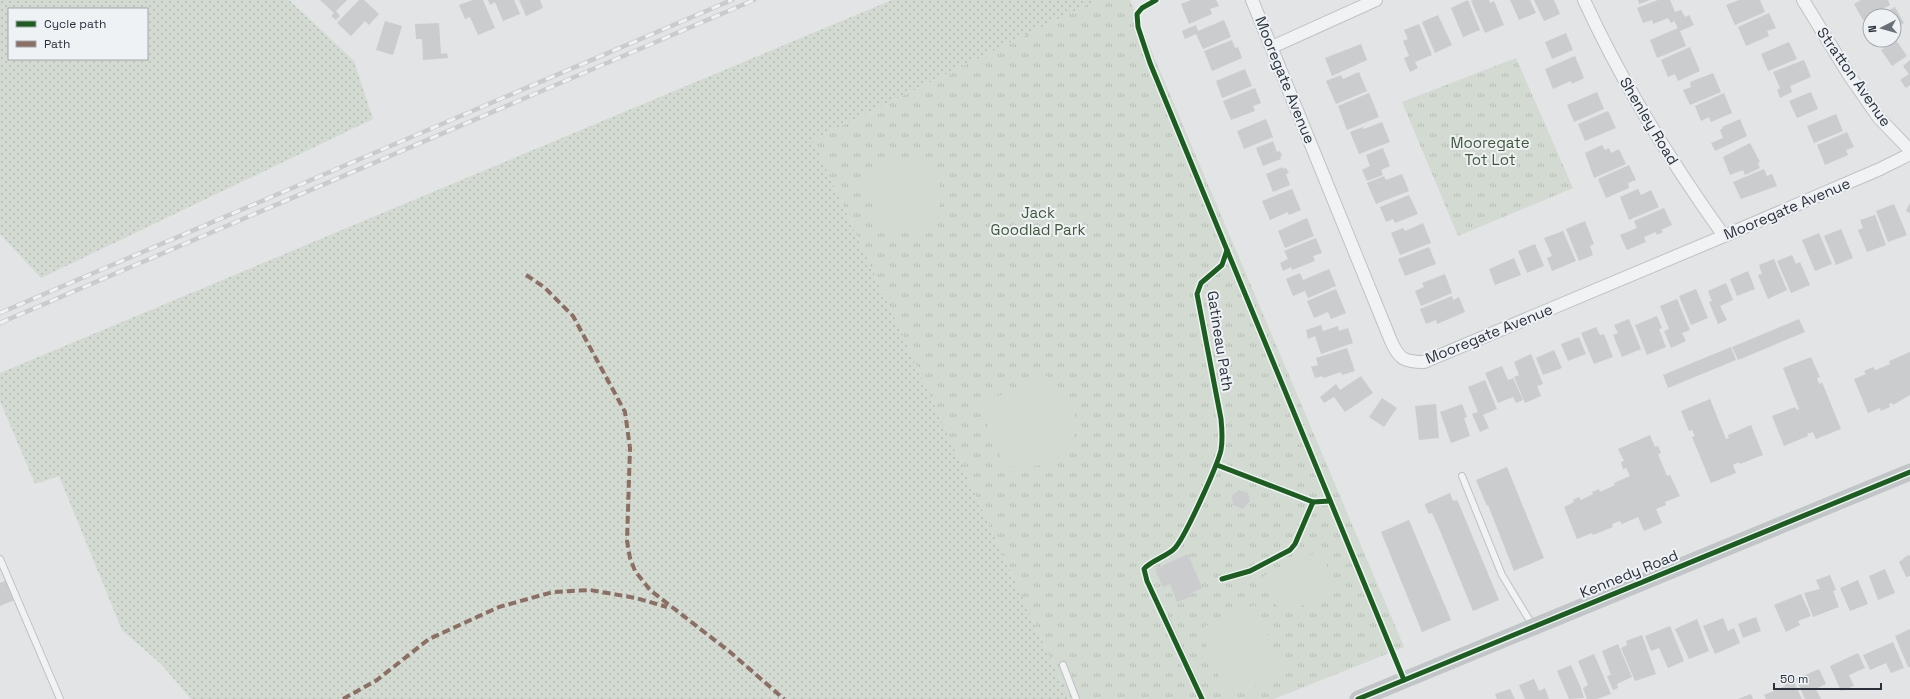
<svg xmlns="http://www.w3.org/2000/svg" width="1910" height="699" viewBox="0 0 1910 699" font-family="'Space Grotesk',sans-serif">
	<defs>
		<pattern id="grass-dots" width="8" height="8" patternUnits="userSpaceOnUse"><rect width="8" height="8" fill="#d3dad2"/><path d="M2 2h.1M6 6h.1" fill="none" stroke="#b5bcb5" stroke-width="1.8" stroke-linecap="round"/></pattern>
		<pattern id="park-tufts" width="24" height="20" patternUnits="userSpaceOnUse"><rect width="24" height="20" fill="#d3dad2"/><path d="M3 7l-1-3M5 7V3M7 7l1-3M15 17l-1-3M17 17v-4M19 17l1-3" fill="none" stroke="#b5bcb5"/></pattern>
	</defs>
	<rect width="100%" height="100%" fill="#e2e4e6"/>
	<!-- grass -->
	<g fill="url(#grass-dots)" fill-rule="evenodd">
		<path d="M0,0H289L354,61L373,119L41,278L0,234ZM9,9H147V59H9Z"/>
		<path d="M892,0H1097L813,140L1069,699H191L161,664L122,630L59,476L35,484L0,401V373Z"/>
	</g>
	<!-- park -->
	<g fill="url(#park-tufts)">
		<path d="M1097,0H1130L1404,647L1274,699H1069L813,140Z"/>
		<path d="M1516,58L1573,188L1458,236L1402,102Z"/>
	</g>
	<!-- pitch -->
	<g fill="#d3dad2">
		<path d="M912,157L936,172L942,197L935,220L916,231L885,233L862,180L870,169Z"/>
		<path d="M1047,376L1075,412L1074,444L1053,465L1004,467L979,404Z"/>
		<path d="M1320,551L1337,591L1281,615L1263,576Z"/>
		<path d="M1255,605L1284,674L1228,698L1199,629Z"/>
	</g>
	<!-- building -->
	<g fill="#caccce">
		<path d="M320,0H347L336,11L340,16L336,20L331,16L334,13Z"/>
		<path d="M359,0H364L379,14L369,25L365,21L351,36L337,23Z"/>
		<path d="M473,0H483L495,28L478,35L470,17L465,19L459,5Z"/>
		<path d="M488,0H514L520,14L503,21L495,2L490,5Z"/>
		<path d="M519,0H540L543,8L526,16Z"/>
		<path d="M1191,0H1216L1219,6L1210,9L1212,14L1189,24L1181,4Z"/>
		<path d="M1468,0L1480,30L1463,37L1451,8Z"/>
		<path d="M1474,0H1489L1490,3L1494,1L1504,25L1485,33L1471,1Z"/>
		<path d="M1510,0H1530L1536,13L1519,20Z"/>
		<path d="M1534,0H1554L1560,14L1544,21Z"/>
		<path d="M1638,0H1650L1639,4Z"/>
		<path d="M1658,0H1670L1675,12L1681,10L1685,17L1689,15L1694,25L1680,31L1686,46L1657,58L1650,40L1678,28L1674,21L1671,23L1668,18L1653,24L1652,20L1643,23L1637,8Z"/>
		<path d="M1739,0H1760L1765,12L1735,25L1726,5Z"/>
		<path d="M1861,0H1888L1890,5L1863,20L1854,4Z"/>
		<path d="M1895,7L1904,23L1894,29V16H1877Z"/>
		<path d="M1769,13L1776,28L1767,31L1769,36L1746,46L1738,27Z"/>
		<path d="M1438,15L1452,45L1435,53L1422,22Z"/>
		<path d="M1224,20L1231,37L1203,49L1196,34L1185,39L1182,31L1196,25L1198,31Z"/>
		<path d="M1870,20V31L1866,22Z"/>
		<path d="M385,21L402,26L393,55L376,50Z"/>
		<path d="M439,23L441,54L447,53L448,58L423,60L422,39H416L415,24Z"/>
		<path d="M1419,24L1432,55L1415,62L1418,68L1410,72L1404,58L1409,56L1403,41L1408,39L1404,30Z"/>
		<path d="M1566,33L1573,50L1552,59L1545,42Z"/>
		<path d="M1232,40L1235,48L1238,47L1242,58L1212,71L1204,51Z"/>
		<path d="M1896,40L1907,56L1892,66L1881,50Z"/>
		<path d="M1789,42L1797,59L1768,71L1761,54Z"/>
		<path d="M1361,44L1367,60L1332,76L1325,58Z"/>
		<path d="M1690,47L1700,71L1678,81L1675,74L1668,77L1661,60Z"/>
		<path d="M1575,56L1584,78L1572,84L1571,81L1553,89L1545,69Z"/>
		<path d="M1804,60L1811,77L1790,86L1792,92L1780,98L1777,90L1780,88L1773,72Z"/>
		<path d="M1910,60V85L1906,88L1900,80L1909,74L1903,66Z"/>
		<path d="M1245,69L1252,86L1222,98L1216,81Z"/>
		<path d="M1359,72L1367,91L1336,104L1326,81L1341,75L1343,79Z"/>
		<path d="M1713,73L1721,92L1690,105L1683,90L1691,87L1690,82Z"/>
		<path d="M1255,88L1261,103L1253,106L1255,111L1231,120L1223,101Z"/>
		<path d="M1597,92L1604,109L1574,122L1567,105Z"/>
		<path d="M1811,92L1818,109L1797,118L1789,101Z"/>
		<path d="M1369,93L1379,117L1347,130L1338,106Z"/>
		<path d="M1724,93L1732,113L1711,122L1709,117L1701,121L1695,106Z"/>
		<path d="M1608,111L1616,128L1585,141L1578,124Z"/>
		<path d="M1836,114L1843,131L1814,143L1807,126Z"/>
		<path d="M1266,119L1273,137L1244,149L1237,131Z"/>
		<path d="M1740,119L1747,136L1715,151L1711,143L1723,138L1720,130L1723,128L1722,127Z"/>
		<path d="M1382,122L1390,142L1359,154L1350,132L1363,127L1364,129Z"/>
		<path d="M1847,132L1854,147L1846,150L1848,155L1825,165L1817,145Z"/>
		<path d="M1273,141L1277,152L1280,151L1282,156L1280,157L1281,159L1263,166L1256,148Z"/>
		<path d="M1750,143L1760,162L1758,163L1760,168L1745,175L1743,170L1730,175L1723,157Z"/>
		<path d="M1602,145L1605,150L1609,148L1611,153L1619,149L1626,164L1594,178L1585,153Z"/>
		<path d="M1383,148L1390,166L1381,170L1383,175L1367,181L1362,170L1370,166L1366,155Z"/>
		<path d="M1629,165L1636,180L1628,183L1629,188L1606,198L1598,179Z"/>
		<path d="M1283,167V169L1286,168L1289,173L1286,174L1290,185L1273,192L1266,174Z"/>
		<path d="M1764,169L1767,176L1772,174L1777,186L1741,199L1733,182Z"/>
		<path d="M1402,174L1409,191L1376,204L1367,183L1384,176L1386,180Z"/>
		<path d="M1292,189L1301,210L1289,215L1288,212L1270,220L1262,201Z"/>
		<path d="M1638,189L1641,195L1651,190L1659,207L1629,220L1620,197Z"/>
		<path d="M1409,195L1418,214L1395,223L1393,219L1386,222L1380,207Z"/>
		<path d="M1910,203V213L1906,211Z"/>
		<path d="M1894,204L1907,235L1888,242L1876,211Z"/>
		<path d="M1664,208L1672,225L1661,230L1663,232L1657,235L1656,232L1644,237L1646,242L1627,250L1620,235L1637,228L1634,221Z"/>
		<path d="M1875,215L1886,245L1867,252L1858,230L1863,228L1860,220Z"/>
		<path d="M1307,218L1314,236L1285,248L1278,231Z"/>
		<path d="M1585,221L1594,244L1590,246L1593,255L1579,261L1566,229Z"/>
		<path d="M1423,223L1431,243L1400,255L1391,233L1403,228L1405,231Z"/>
		<path d="M1841,229L1853,258L1836,265L1824,236Z"/>
		<path d="M1563,231L1576,261L1552,271L1547,258L1552,256L1544,238Z"/>
		<path d="M1819,233L1832,264L1815,271L1802,240Z"/>
		<path d="M1316,238L1322,253L1313,256L1315,261L1292,270L1291,267L1283,271L1280,263L1288,259L1284,251Z"/>
		<path d="M1535,244L1544,266L1527,273L1518,251Z"/>
		<path d="M1429,247L1436,264L1405,276L1398,259Z"/>
		<path d="M1792,255L1796,264L1800,262L1810,285L1791,293L1777,261Z"/>
		<path d="M1514,258L1521,275L1495,285L1489,269Z"/>
		<path d="M1774,259L1787,290L1768,299L1758,275L1762,274L1759,265Z"/>
		<path d="M1329,269L1336,286L1308,298L1305,291L1293,296L1286,279L1300,273L1303,280Z"/>
		<path d="M1748,271L1755,289L1737,296L1730,279Z"/>
		<path d="M1445,274L1452,293L1421,306L1415,291L1424,287L1422,283Z"/>
		<path d="M1726,283L1733,300L1720,306L1727,320L1718,324L1709,302L1712,301L1708,291Z"/>
		<path d="M1336,289L1346,313L1331,319L1328,312L1314,318L1307,301Z"/>
		<path d="M1696,289L1708,318L1691,325L1679,296Z"/>
		<path d="M1452,296L1453,300L1459,297L1465,312L1437,324L1436,320L1426,324L1420,309Z"/>
		<path d="M1677,299L1690,330L1682,333L1686,341L1671,348L1664,331L1669,329L1660,306Z"/>
		<path d="M1657,316L1662,328L1659,329L1666,347L1647,355L1635,325Z"/>
		<path d="M1629,319L1641,349L1622,357L1613,335L1618,333L1614,325Z"/>
		<path d="M1799,319L1805,332L1738,360L1732,347Z"/>
		<path d="M1321,325L1323,331L1338,326L1339,331L1348,328L1353,343L1321,354L1315,336L1308,339L1306,330Z"/>
		<path d="M1596,327L1600,335L1604,334L1613,357L1594,364L1581,333Z"/>
		<path d="M1579,337L1586,354L1568,361L1561,344Z"/>
		<path d="M1731,347L1736,360L1668,388L1663,375Z"/>
		<path d="M1347,348L1355,371L1342,375L1341,372L1323,378L1322,376L1315,378L1311,367L1318,365L1316,358Z"/>
		<path d="M1554,350L1562,368L1543,375L1536,358Z"/>
		<path d="M1910,352V395L1893,405L1892,403L1889,404L1890,407L1881,411L1880,408L1868,413L1854,379L1866,374L1864,371L1873,367L1875,370L1878,369L1890,364L1889,361Z"/>
		<path d="M1531,354L1543,384L1537,386L1541,396L1525,403L1514,377L1519,375L1514,362Z"/>
		<path d="M1811,357L1820,377L1817,378L1819,384L1822,382L1841,429L1816,439L1813,432L1807,434L1808,436L1784,446L1772,416L1795,407L1797,410L1799,409L1783,368Z"/>
		<path d="M1502,366L1508,380L1513,378L1523,400L1516,403L1513,397L1498,403L1485,373Z"/>
		<path d="M1361,376L1373,393L1345,412L1334,397L1324,403L1320,397L1336,384L1340,390Z"/>
		<path d="M1485,380L1497,409L1483,415L1489,428L1480,432L1472,414L1478,412L1468,387Z"/>
		<path d="M1382,398L1397,408L1384,427L1369,417Z"/>
		<path d="M1710,399L1726,439L1729,438L1728,435L1751,425L1763,455L1740,464L1739,462L1733,465L1736,473L1711,483L1692,437L1695,436L1692,430L1689,431L1681,411Z"/>
		<path d="M1436,404L1439,438L1419,440L1415,406Z"/>
		<path d="M1462,404L1467,417L1464,418L1470,436L1451,443L1440,412Z"/>
		<path d="M1650,435L1655,447L1658,446L1661,453L1658,454L1667,476L1670,475L1680,496L1665,502L1666,505L1656,509L1662,523L1644,531L1638,517L1622,524L1620,521L1612,524L1613,527L1593,535L1592,533L1577,539L1564,507L1574,502L1573,500L1579,497L1581,500L1593,494L1592,492L1599,489L1600,492L1615,485L1614,483L1630,476L1626,468L1623,469L1621,462L1624,461L1618,449Z"/>
		<path d="M1507,467L1544,558L1514,571L1488,505L1487,506L1476,480Z"/>
		<path d="M1239,490L1248,493L1250,501L1243,509L1233,505L1232,496Z"/>
		<path d="M1450,493L1453,501L1457,500L1459,504L1499,600L1473,611L1438,526L1432,513L1429,514L1425,506V504Z"/>
		<path d="M1409,520L1451,620L1422,632L1381,532Z"/>
		<path d="M1188,554L1202,588L1191,593L1192,596L1177,602L1170,584L1163,587L1155,569Z"/>
		<path d="M1908,555L1910,556V576L1906,577L1899,562Z"/>
		<path d="M1885,569L1895,593L1878,600L1869,576Z"/>
		<path d="M1830,575L1836,590L1833,591L1839,607L1813,617L1804,593L1820,589L1816,580Z"/>
		<path d="M7,580L15,600L0,606V583Z"/>
		<path d="M1858,580L1868,604L1850,611L1840,588Z"/>
		<path d="M1801,594L1811,616L1798,621L1800,625L1786,632L1774,605Z"/>
		<path d="M1756,617L1761,631L1743,638L1738,624Z"/>
		<path d="M1723,618L1728,631L1734,628L1740,643L1715,654L1703,626Z"/>
		<path d="M1697,619L1709,651L1689,659L1675,629Z"/>
		<path d="M1670,626L1684,661L1668,668L1659,648L1651,651L1645,636Z"/>
		<path d="M1910,629V667H1908L1895,636Z"/>
		<path d="M1642,635L1656,674L1635,681L1621,648L1627,645L1626,641Z"/>
		<path d="M1893,642L1904,668L1891,673L1886,663L1870,670L1863,655Z"/>
		<path d="M1618,644L1632,677L1617,684L1618,688L1613,690L1607,676L1611,675L1602,651Z"/>
		<path d="M1858,653L1865,668L1849,675L1854,686L1841,691L1830,666Z"/>
		<path d="M1594,654L1611,694L1597,699H1587L1583,688L1588,685L1578,661Z"/>
		<path d="M1571,665L1581,688L1584,698L1569,699L1557,671Z"/>
		<path d="M1819,669L1826,684L1816,689L1821,699H1805L1796,679Z"/>
		<path d="M1790,674L1802,699H1766L1764,695L1785,686L1781,678Z"/>
		<path d="M1534,679L1539,691L1545,688L1549,699H1525L1519,685Z"/>
		<path d="M1510,689L1515,699H1497L1495,694Z"/>
		<path d="M1751,694L1753,699H1738Z"/>
	</g>
	<g fill="none" stroke-linecap="round" stroke-linejoin="round">
		<defs>
			<g id="lane">
				<path d="M1462,476L1502,575L1533,626"/>
				<path d="M0,559L60,699"/>
				<path d="M1166,620L1202,699"/>
				<path d="M1063,665L1076,699"/>
			</g>
			<g id="street">
				<path d="M1252,0L1391,341C1399,359 1404,362 1424,362L1724,236L1880,169L1910,154"/>
				<path d="M1584,0C1622,83 1671,162 1724,236"/>
				<path d="M1803,0L1849,75L1879,118L1910,150"/>
				<path d="M1272,47L1376,0"/>
			</g>
		</defs>
		<!-- lane casing -->
		<use href="#lane" stroke="#c0c2c4" stroke-width="8"/>
		<!-- street casing -->
		<use href="#street" stroke="#c0c2c4" stroke-width="14"/>
		<!-- lane -->
		<use href="#lane" stroke="#f0f2f3" stroke-width="6"/>
		<!-- street -->
		<use href="#street" stroke="#f0f2f3" stroke-width="12"/>
		<!-- secondary -->
		<path stroke="#c2c5c8" stroke-width="17" d="M1358,699L1910,472"/>
		<defs>
			<g id="rail">
				<path d="M0,313L732,0"/>
				<path d="M0,323L754,0"/>
			</g>
		</defs>
		<!-- rail casing -->
		<use href="#rail" stroke="#cacbcd" stroke-width="4.5"/>
		<!-- rail -->
		<use href="#rail" stroke="#eff2f5" stroke-width="3" stroke-dasharray="9" stroke-linecap="butt"/>
		<!-- quiet -->
		<g stroke="#8d6e63" stroke-width="4" stroke-dasharray="8 4" stroke-linecap="butt">
			<path d="M526,275L544,287L573,316L625,412L630,448L627,541L630,558L635,571L650,590L730,652L784,699"/>
			<path d="M343,699L377,680L429,639L499,607L553,592L590,590L636,598L667,607"/>
		</g>
		<defs>
			<g id="cycleway">
				<path d="M1156,0L1142,8L1137,14L1138,27L1150,63L1404,680"/>
				<path d="M1217,465L1313,502L1330,501"/>
				<path d="M1222,579L1250,571L1290,550L1295,544L1313,502"/>
				<path d="M1202,699L1147,581L1144,569C1149,562 1167,556 1174,549C1184,540 1218,464 1221,450C1223,439 1222,429 1221,419L1197,294L1201,283L1222,265L1227,250"/>
				<path d="M1358,699L1910,472"/>
			</g>
		</defs>
		<!-- cycleway casing -->
		<use href="#cycleway" stroke="#eff2f5" stroke-width="8"/>
		<!-- cycleway -->
		<use href="#cycleway" stroke="#1b5e20" stroke-width="5"/>
	</g>
	<g text-anchor="middle" stroke-width="4" stroke-linejoin="round" paint-order="stroke">
		<!-- street labels -->
		<g font-size="15" fill="#2a313d" stroke="#eff2f5">
			<text transform="translate(1854 77) rotate(55)" y="5">Stratton Avenue</text>
			<text transform="translate(1285 80) rotate(68)" y="5">Mooregate Avenue</text>
			<text transform="translate(1649 121) rotate(59)" y="5">Shenley Road</text>
			<text transform="translate(1787 209) rotate(-23)" y="5">Mooregate Avenue</text>
			<text transform="translate(1489 334) rotate(-22)" y="5">Mooregate Avenue</text>
			<text transform="translate(1220 341) rotate(81)" y="5">Gatineau Path</text>
			<text transform="translate(1629 574) rotate(-22)" y="5">Kennedy Road</text>
		</g>
		<!-- park labels -->
		<g font-size="15" fill="#3f5839" stroke="#eff2f5">
			<text x="1490" y="148">Mooregate<tspan x="1490" dy="17">Tot Lot</tspan></text>
			<text x="1038" y="218">Jack<tspan x="1038" dy="17">Goodlad Park</tspan></text>
		</g>
	</g>
	<!-- legend -->
	<rect x="8" y="8" width="140" height="52" fill="#eff2f5" stroke="#a0a5ab"/>
	<rect x="16" y="21" width="20" height="6" fill="#1b5e20" stroke="#a0a5ab"/>
	<text x="44" y="28" font-size="12" fill="#2a313d">Cycle path</text>
	<rect x="16" y="41" width="20" height="6" fill="#8d6e63" stroke="#a0a5ab"/>
	<text x="44" y="48" font-size="12" fill="#2a313d">Path</text>
	<!-- north arrow -->
	<g transform="translate(1882 28) rotate(264)"><circle r="19" fill="#eff2f5" stroke="#a0a5ab"/>
	<path d="M0-3L7 15L0 10L-7 15Z" fill="#6a7078"/>
	<text y="-6" font-size="11" font-weight="bold" text-anchor="middle" fill="#2a313d">N</text>
	</g>
	<!-- scale -->
	<path d="M1774 683v6h107v-6" fill="none" stroke="#2a313d" stroke-width="2"/>
	<text x="1780" y="683" font-size="12" fill="#2a313d" stroke="#eff2f5" stroke-width="3" paint-order="stroke">50 m</text>
</svg>
